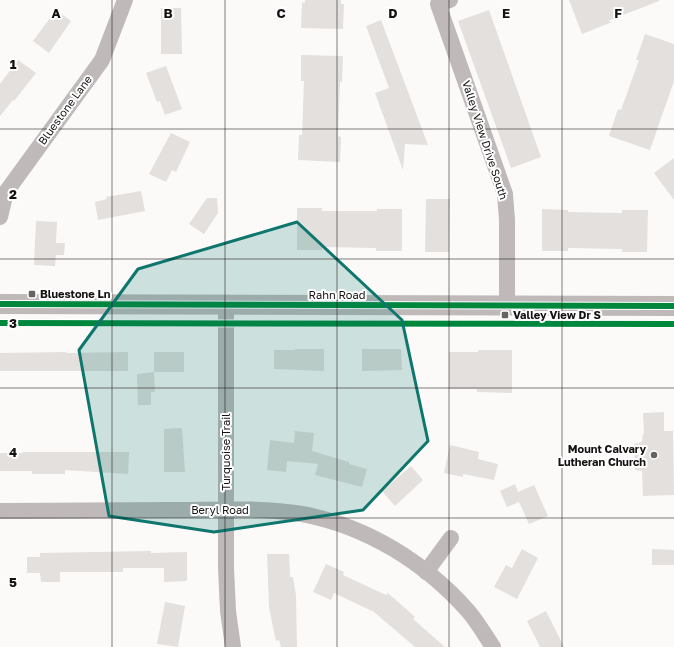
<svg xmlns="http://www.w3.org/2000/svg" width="674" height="647" viewBox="0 0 674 647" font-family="'Golos Text',sans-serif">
	<rect width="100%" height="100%" fill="#fcfaf9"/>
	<!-- building -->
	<g fill="#e3e0de">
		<path d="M305,0H341V4H344L343,29L301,28L302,2L305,3Z"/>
		<path d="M569,0H659V1L608,21L612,22L582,34Z"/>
		<path d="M161,8H181L182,54H161Z"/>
		<path d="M56,10L71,21L49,53L33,41Z"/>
		<path d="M489,10L541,157L511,168L458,21Z"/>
		<path d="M381,20L428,145L405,144L403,170L375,93L389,88L366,26Z"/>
		<path d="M645,34L674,44V81L650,150L609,136L618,109L621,110L639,60H636Z"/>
		<path d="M301,55L343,56L342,82H340L338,136L341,137L340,162L298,160L299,135H302L304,81H301Z"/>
		<path d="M18,60L36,73L14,101L13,100L0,116V84Z"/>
		<path d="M166,66L182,109L165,115L160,101L157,102L146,73Z"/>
		<path d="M171,133L190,142L176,172L172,170L166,182L149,174Z"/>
		<path d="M674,158V200L654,173Z"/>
		<path d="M141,191L145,211L98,220L95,202L107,199L106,197Z"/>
		<path d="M207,198H217L218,213L204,234L189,224Z"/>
		<path d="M426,199H450L449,252H425Z"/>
		<path d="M297,208H322V211H377V209H402V251H376V248L322,247V250H297Z"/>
		<path d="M542,209L568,210V212L622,213V210H648L647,252H622V249L568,248V251H542Z"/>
		<path d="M36,221L57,222L56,243H65L64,255H56L55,266L34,265Z"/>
		<path d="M295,349H324V371L274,369V350H295Z"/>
		<path d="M362,349H401L402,370L362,371Z"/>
		<path d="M478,350H512V393L477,392V389H449V352H478Z"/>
		<path d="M66,352V353L128,352V371H0V353Z"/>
		<rect x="154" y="352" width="30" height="20"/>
		<path d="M154,372L155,392H151V405H138L137,374Z"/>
		<path d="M664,412V431H673L674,495L643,496L642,471L635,470L634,444L642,442L643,434H644L643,413Z"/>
		<path d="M182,428L185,472H164V429Z"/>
		<path d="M295,431L314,433L312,451L349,462V464L367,469L362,487L315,475L318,464L287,461L286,472L267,470L270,440L294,443Z"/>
		<path d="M450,445L479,452L478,459L498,464L494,480L463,474V477L444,473Z"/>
		<path d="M23,452H129L128,474L65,470V474H32V471H0V453H23Z"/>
		<path d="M411,466L423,480L395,506L382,491Z"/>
		<path d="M515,484L518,492L534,485L548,516L529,524L519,502L507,507L500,491Z"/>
		<path d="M522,549L538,558L517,599L494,587L506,565L512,568Z"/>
		<path d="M652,549L674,550V565H652Z"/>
		<path d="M151,551V553L187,552V581L164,582V568H123V572H60V582H41L40,573H27V557H40V553Z"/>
		<path d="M267,554H289L290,577H293L296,595L297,647H281L279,640L276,641L269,608Z"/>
		<path d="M326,564L344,572L343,575L386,595L388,593L415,617L413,619L445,647H415L374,612L334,593L331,600L313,592Z"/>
		<path d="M165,602L185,606L178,647L157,644Z"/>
		<path d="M546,611L564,647H540L527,621Z"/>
	</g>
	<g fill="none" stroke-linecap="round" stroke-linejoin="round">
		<!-- minor -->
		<g stroke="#bfb9ba" stroke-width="16">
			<path d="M450,0L438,4L505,194L507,220V305"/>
			<path d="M0,217L6,192L102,60L125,0"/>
			<path d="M226,304V568L228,611L233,647"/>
			<path d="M0,511C57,511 115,510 172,510C215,510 260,507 302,514C367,526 426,563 469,612C478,623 485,635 493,647"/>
			<path d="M426,572L451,538"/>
		</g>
		<!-- tertiary -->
		<path stroke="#bfb9ba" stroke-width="20" d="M0,304L674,306"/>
		<defs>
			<g id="cycleway">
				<path d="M0,304L674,306"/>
				<path d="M0,323L674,324"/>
			</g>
		</defs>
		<!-- cycleway casing -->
		<use href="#cycleway" stroke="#fff" stroke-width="8"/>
		<!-- cycleway -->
		<use href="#cycleway" stroke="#00873e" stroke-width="6"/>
	</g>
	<!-- marked area -->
	<path fill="#0f766e" fill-opacity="0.2" stroke="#0f766e" stroke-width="3" stroke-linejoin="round" d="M297,222L402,320L428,441L363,510L214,532L109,516L79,350L138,269Z"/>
	<!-- grid -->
	<path fill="none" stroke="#161212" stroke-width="1" stroke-opacity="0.55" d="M112,0V647M225,0V647M337,0V647M449,0V647M562,0V647M0,129H674M0,259H674M0,388H674M0,518H674"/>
	<!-- markers -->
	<g fill="#666363" stroke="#fff" stroke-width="1.5">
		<rect x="28" y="290" width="8" height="8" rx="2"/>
		<rect x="501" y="311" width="8" height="8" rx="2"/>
		<circle cx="654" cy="455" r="4"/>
	</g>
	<g text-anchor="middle" stroke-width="4" stroke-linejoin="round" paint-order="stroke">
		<!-- street labels -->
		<g font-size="11" fill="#161212" stroke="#fff">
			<text transform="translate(65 110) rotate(-54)" y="4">Bluestone Lane</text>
			<text transform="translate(485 140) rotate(72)" y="4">Valley View Drive South</text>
			<text x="337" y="299">Rahn Road</text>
			<text transform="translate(226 452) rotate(-90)" y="4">Turquoise Trail</text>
			<text x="220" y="514">Beryl Road</text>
		</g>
		<!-- poi labels -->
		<g font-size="11" font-weight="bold" fill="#161212" stroke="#fff" text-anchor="start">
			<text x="40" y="298">Bluestone Ln</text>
			<text x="513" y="319">Valley View Dr S</text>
			<text x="646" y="453" text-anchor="end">Mount Calvary<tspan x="646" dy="13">Lutheran Church</tspan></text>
		</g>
	</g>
	<g font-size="13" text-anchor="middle" font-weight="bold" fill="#161212" stroke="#fff" stroke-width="4" stroke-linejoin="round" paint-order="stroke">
		<text x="56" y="18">A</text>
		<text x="168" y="18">B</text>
		<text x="281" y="18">C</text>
		<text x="393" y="18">D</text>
		<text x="506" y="18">E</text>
		<text x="618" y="18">F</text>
		<text x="13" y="69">1</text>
		<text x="13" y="199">2</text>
		<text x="13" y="328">3</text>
		<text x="13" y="457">4</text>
		<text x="13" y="587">5</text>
	</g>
</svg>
